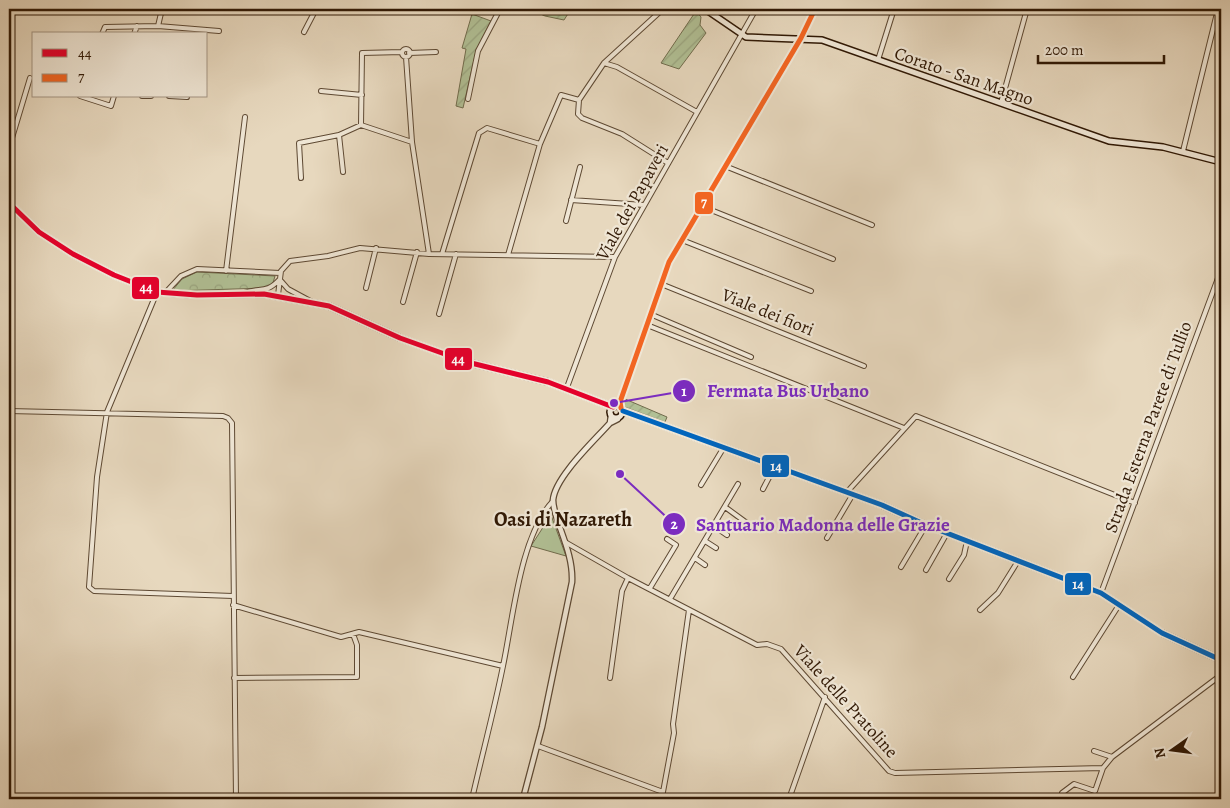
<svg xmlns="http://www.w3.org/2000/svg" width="1230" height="808" font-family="Alegreya,serif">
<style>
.grass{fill:#b1c095;stroke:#716c4d}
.park{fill:url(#park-crowns);stroke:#716c4d}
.garden{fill:url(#garden-furrows);stroke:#716c4d}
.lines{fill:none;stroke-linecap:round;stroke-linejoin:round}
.minor-casing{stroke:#5e4933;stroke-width:6}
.tertiary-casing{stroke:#5e4933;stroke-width:7}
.secondary-casing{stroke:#311905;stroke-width:8}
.minor{stroke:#efe6d5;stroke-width:4}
.tertiary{stroke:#efe6d5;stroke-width:4.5}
.secondary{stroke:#efe6d5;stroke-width:5}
.bus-1-casing{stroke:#efe6d5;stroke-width:9}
.bus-2-casing{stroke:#efe6d5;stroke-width:9}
.bus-3-casing{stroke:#efe6d5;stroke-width:9}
.bus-1{stroke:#e4002b;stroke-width:5}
.bus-2{stroke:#f26522;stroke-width:5}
.bus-3{stroke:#0065bd;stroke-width:5}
.labels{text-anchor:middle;stroke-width:4.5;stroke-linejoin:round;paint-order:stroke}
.street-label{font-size:18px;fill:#311905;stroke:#efe6d5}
.quarter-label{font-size:20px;font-weight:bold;fill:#311905;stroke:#efe6d5}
.leader{fill:none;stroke:#7b2cbf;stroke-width:2}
.callout-dot{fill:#7b2cbf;stroke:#efe6d5;stroke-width:2}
.mark-label{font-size:15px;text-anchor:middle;font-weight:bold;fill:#fff}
.callout-label{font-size:19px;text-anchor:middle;font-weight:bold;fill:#7b2cbf;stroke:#efe6d5;stroke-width:4.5;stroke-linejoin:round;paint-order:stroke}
.line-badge{stroke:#efe6d5;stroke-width:2}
.badge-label{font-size:14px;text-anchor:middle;font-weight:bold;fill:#fff}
</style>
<defs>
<pattern id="park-crowns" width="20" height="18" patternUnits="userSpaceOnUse" patternTransform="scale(1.25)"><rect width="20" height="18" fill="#b1c095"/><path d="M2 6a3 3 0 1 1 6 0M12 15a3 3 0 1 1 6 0" fill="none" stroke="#99a47f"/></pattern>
<pattern id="garden-furrows" width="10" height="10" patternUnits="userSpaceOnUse" patternTransform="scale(1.25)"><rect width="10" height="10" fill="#b1c095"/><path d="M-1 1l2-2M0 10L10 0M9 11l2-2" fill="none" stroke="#99a47f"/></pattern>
</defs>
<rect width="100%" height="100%" fill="#e7d8be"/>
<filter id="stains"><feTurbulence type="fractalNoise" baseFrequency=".004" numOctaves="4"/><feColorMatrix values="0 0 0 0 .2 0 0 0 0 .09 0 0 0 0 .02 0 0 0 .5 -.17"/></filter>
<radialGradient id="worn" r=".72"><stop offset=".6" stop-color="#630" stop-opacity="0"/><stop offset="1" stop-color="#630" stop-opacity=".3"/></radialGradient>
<path class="grass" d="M551,515L566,556L531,546Z"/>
<path class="park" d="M197,272L275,276L273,283L265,288L172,291L182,279Z"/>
<path class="garden" d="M538,9H571L564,20L545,16L536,12Z
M696,11L701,17L700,25L706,33L679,69L661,63Z
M472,14L491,21L476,51L463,108L456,106L466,49L462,48Z
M625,399L667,417L665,422L622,406Z"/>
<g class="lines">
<defs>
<path id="minor" d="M158,26L162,9
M304,32L316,9
M102,34L105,27L158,26L219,31
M134,34L137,26
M402 53a4 4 0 1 1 8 0a4 4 0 1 1-8 0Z
M409,53L436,52
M406,57L412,142L429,254
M878,60L894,9
M604,63L617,67L697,112
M321,91L362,95
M80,96L111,106L114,96
M142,96H151
M169,96L187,97
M468,99L478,51L500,9
M579,100L604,63L663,9
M1001,103L1027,9
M361,125L362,53L402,52
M339,135L343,172
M9,148L30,78
M1183,151L1218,9
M725,166L872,225
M301,178L299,143L339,135L361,125L412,142
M571,200L644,205
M701,206L833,259
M566,221L580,167
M682,240L811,291
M442,254L479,133L487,128L540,144
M508,255L540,144L561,95L579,100L578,114L582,118L622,134L668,163
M226,271L245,117
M281,281L288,289L312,302
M661,284L864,366
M366,288L376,248
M157,292L107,412L97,477L89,587L94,591L233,596
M165,293L181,276L197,269L280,273
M244,293C260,287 266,294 279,280
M278,295L281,271L290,261L328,256L360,248L429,254L615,257
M403,302L417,252
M439,314L456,254
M650,314L751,357
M647,325L904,428
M566,390L615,257L756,9
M9,411L223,416L228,418L232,423L236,799
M701,485L724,447
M763,489L775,466
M847,492L916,416L1135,503
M725,507L751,526
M714,526L727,535
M827,538L853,494
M705,541L716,548
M565,542L628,578L757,645L767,644L781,649L889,771L895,773L1103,768
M695,558L705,565
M901,567L926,525
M926,570L947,533
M949,579L964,555L967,541
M650,588L676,545L667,539
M1101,593L1221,270
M670,599L738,484
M233,605L341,637L359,632L503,666
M980,610L998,593L1018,561
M1073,677L1119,605
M234,678L357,677V645L353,634
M610,678L622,591L628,578
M538,746L663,792L674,733L673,724L689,610
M1094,751L1112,757
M472,799C482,755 494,711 503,666C513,619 520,536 553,501
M789,799L825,697
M1061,799L1062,793L1074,784L1095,791L1103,768L1112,757L1221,675"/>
<path id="tertiary" d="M621,408L620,402L669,262L801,38L815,9
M610,423L611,415
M523,799L542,727L572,582C573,561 565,542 558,522C556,516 553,507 553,500C555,477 594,441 610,423L618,419"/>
<path id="secondary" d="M705,9L746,37L822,40L1109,141L1163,147L1221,162
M9,203L39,232L73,254L114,275L157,292L197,295L264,294L329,306L400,338L467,362L548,382L613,407
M610 412a6 6 0 1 1 12 0a6 6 0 1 1-12 0Z
M623,411L882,505L926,525L1101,593L1162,633L1221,660"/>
</defs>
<use href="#minor" class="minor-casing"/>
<use href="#tertiary" class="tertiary-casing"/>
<use href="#secondary" class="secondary-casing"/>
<use href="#minor" class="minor"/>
<use href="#tertiary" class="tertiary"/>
<use href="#secondary" class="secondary"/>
<defs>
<path id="bus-1" d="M9,203L39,232L73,254L114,275L157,292L197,295L264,294L329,306L400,338L467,362L548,382L613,407"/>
<path id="bus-2" d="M621,408L620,402L669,262L801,38L815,9"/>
<path id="bus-3" d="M623,411L882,505L926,525L1101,593L1162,633L1221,660"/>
</defs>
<use href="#bus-1" class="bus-1-casing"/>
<use href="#bus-2" class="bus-2-casing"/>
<use href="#bus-3" class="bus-3-casing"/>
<use href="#bus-1" class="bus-1"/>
<use href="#bus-2" class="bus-2"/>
<use href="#bus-3" class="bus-3"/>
</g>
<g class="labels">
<g class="street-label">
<text transform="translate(964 76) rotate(19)" y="6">Corato - San Magno</text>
<text transform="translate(632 202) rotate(-61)" y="6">Viale dei Papaveri</text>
<text transform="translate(768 312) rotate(22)" y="6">Viale dei fiori</text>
<text transform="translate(1148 427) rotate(-70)" y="6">Strada Esterna Parete di Tullio</text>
<text transform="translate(846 701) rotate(48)" y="6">Viale delle Pratoline</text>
</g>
<g class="quarter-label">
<text x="563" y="526">Oasi di Nazareth</text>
</g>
</g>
<path class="leader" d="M614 403L684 391M620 474L674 524"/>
<g class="callout-dot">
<circle cx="614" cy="403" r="5"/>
<circle cx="620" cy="474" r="5"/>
<circle cx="684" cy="391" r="12"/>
<circle cx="674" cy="524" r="12"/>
</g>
<g class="mark-label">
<text x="684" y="396">1</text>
<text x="674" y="529">2</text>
</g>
<g class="callout-label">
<text x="788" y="397">Fermata Bus Urbano</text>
<text x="823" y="531">Santuario Madonna delle Grazie</text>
</g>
<g class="line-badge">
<rect x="694" y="191" width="20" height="24" rx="5" fill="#f26522"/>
<rect x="131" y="276" width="29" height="24" rx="5" fill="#e4002b"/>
<rect x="444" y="347" width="29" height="24" rx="5" fill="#e4002b"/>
<rect x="761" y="454" width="29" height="24" rx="5" fill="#0065bd"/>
<rect x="1064" y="572" width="28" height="24" rx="5" fill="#0065bd"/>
</g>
<g class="badge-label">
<text x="704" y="207">7</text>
<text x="146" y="292">44</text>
<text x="458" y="364">44</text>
<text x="776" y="471">14</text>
<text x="1078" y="589">14</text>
</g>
<rect width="1230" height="808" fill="none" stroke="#e7d8be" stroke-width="30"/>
<rect x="10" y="10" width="1210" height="788" fill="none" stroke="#311905" stroke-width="2.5"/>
<rect x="15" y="15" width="1200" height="778" fill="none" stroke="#311905"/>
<rect x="32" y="32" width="175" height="65" fill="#efe6d5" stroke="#a39482"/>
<rect x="42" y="49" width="25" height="8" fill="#e4002b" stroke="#a39482"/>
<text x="78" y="58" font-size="15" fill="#311905">44</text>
<rect x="42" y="74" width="25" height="8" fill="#f26522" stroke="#a39482"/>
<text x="78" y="82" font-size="15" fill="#311905">7</text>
<g transform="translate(1172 750) rotate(256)" stroke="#efe6d5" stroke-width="4" paint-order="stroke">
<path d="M0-4L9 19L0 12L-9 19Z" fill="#311905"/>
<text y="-8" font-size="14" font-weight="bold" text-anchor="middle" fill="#311905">N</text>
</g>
<path d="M1038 55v8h126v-8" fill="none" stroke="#311905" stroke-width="2.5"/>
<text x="1045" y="55" font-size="15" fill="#311905" stroke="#efe6d5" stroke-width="4" paint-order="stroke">200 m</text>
<rect width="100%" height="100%" filter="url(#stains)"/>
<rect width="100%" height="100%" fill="url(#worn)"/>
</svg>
